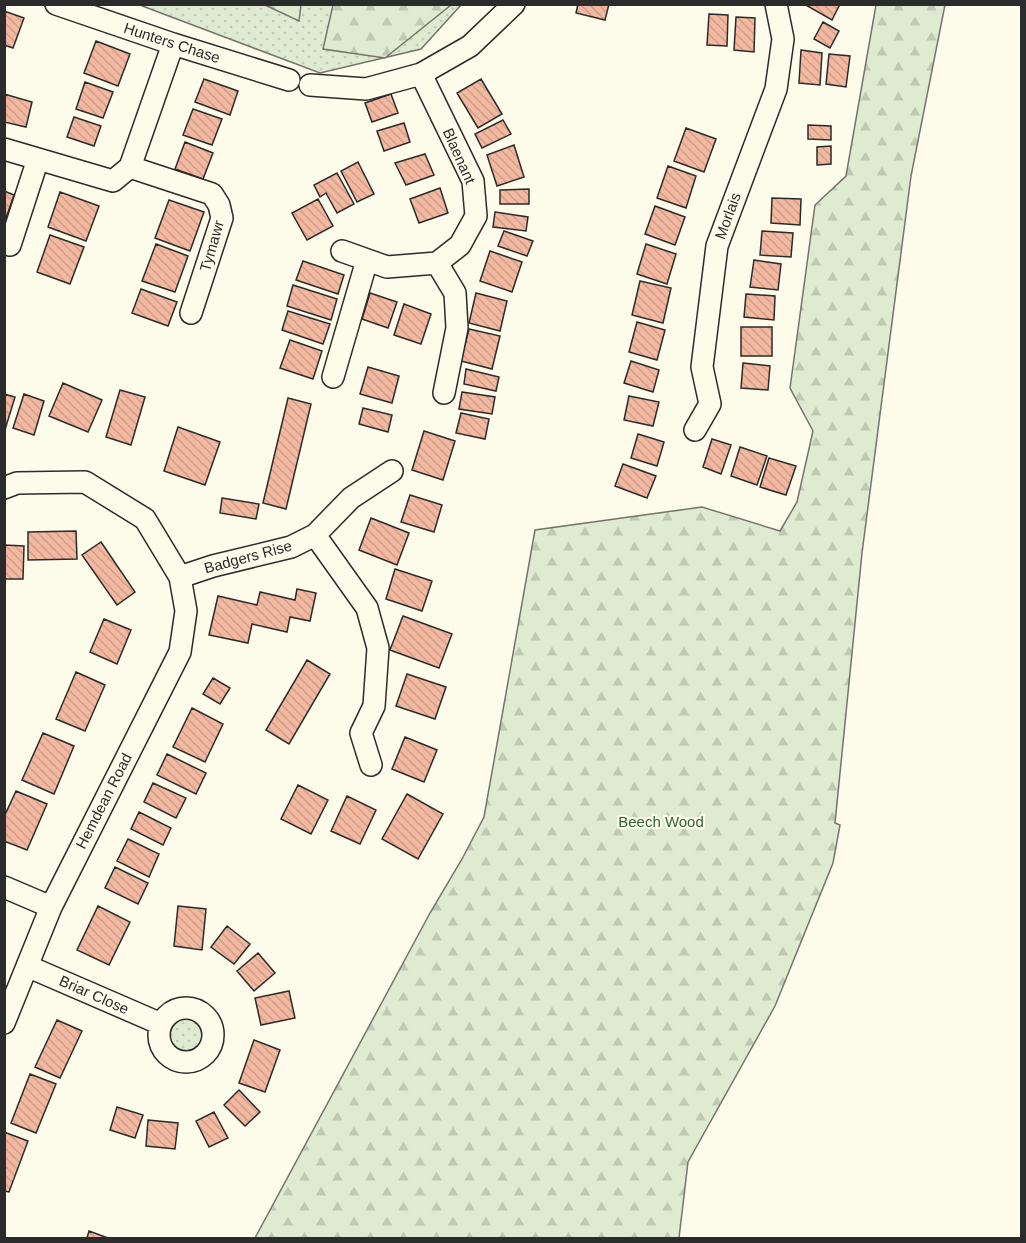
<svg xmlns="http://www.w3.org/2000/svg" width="1026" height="1243" font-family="Helvetica,sans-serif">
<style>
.grass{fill:url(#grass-dots);stroke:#74746e;stroke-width:1.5}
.forest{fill:url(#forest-firs);stroke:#74746e;stroke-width:1.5}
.building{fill:url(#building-back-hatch);stroke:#2b2b2b;stroke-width:1.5}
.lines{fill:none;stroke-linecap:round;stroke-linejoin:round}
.minor-casing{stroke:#2b2b2b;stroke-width:24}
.minor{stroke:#fdfbea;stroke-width:21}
.labels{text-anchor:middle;stroke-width:4.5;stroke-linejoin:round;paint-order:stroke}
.street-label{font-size:15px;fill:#2b2b2b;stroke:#fdfbea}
.park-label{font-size:15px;fill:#34623c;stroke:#fdfbea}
</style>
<defs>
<pattern id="grass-dots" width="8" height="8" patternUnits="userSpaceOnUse" patternTransform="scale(1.5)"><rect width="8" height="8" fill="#deebd1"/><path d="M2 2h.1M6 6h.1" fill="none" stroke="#bfcab4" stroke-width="1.8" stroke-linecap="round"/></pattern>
<pattern id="forest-firs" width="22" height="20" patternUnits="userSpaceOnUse" patternTransform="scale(1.5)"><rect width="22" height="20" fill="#deebd1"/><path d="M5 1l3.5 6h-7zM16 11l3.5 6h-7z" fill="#bfcab4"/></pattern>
<pattern id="building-back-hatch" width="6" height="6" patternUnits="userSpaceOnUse" patternTransform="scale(1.5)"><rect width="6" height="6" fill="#f2b8a0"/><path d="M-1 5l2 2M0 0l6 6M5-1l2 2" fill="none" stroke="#d09e8a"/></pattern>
</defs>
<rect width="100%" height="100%" fill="#fdfbea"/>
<path class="grass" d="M137,4L461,5L421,49L320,73Z
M170 1035a16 16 0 1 1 32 0a16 16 0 1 1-32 0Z"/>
<path class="forest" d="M265,5H301L299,21Z
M333,5V4L451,5L385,58L323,49Z
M876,5H945L911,176L862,553L835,823L840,825L833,863L775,1006L688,1162L679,1238H255L430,913L462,859L484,817L535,530L702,507L780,531L797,502L813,431L790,388L815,205L846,176Z"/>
<path class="building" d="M578,4H609L605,20L576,13Z
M804,4H840L832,20Z
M4,11L24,18L13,48L4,45Z
M709,14L728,15L727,46L707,45Z
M736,17L755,18L754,52L734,50Z
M823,22L839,31L830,48L814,39Z
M96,41L130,54L118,86L84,73Z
M801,50L822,53L820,85L799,83Z
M829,54L850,56L846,87L826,84Z
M204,79L238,91L230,115L195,102Z
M481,79L502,114L478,128L457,93Z
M85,82L113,92L103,118L76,109Z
M4,94L32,102L26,127L4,122Z
M391,94L398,113L372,122L365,103Z
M193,109L222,119L212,145L183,135Z
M74,117L101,126L94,146L67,137Z
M503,120L511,134L482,148L475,134Z
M404,123L410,142L384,151L377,131Z
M808,125L831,126V140L808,139Z
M686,128L716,139L704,172L674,161Z
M185,142L213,153L203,179L175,169Z
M514,145L524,177L497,186L487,155Z
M831,146V164L817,165V147Z
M425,154L434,175L406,185L395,163Z
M358,162L374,194L357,202L341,171Z
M668,166L696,176L686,208L657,198Z
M337,173L354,204L337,213L326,193L320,197L314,185Z
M440,188L448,213L419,223L410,199Z
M529,189V204H500V190Z
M4,191L14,195L5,221H4Z
M60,192L99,206L86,241L48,227Z
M772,198L801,199L800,225L771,223Z
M318,199L333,226L307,240L292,213Z
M169,200L204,212L190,251L155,238Z
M655,206L685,217L675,245L645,234Z
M495,212L528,217L526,231L493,227Z
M504,231L533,241L527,256L498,246Z
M762,231L793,233L791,257L760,255Z
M50,235L84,247L70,284L37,272Z
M156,244L188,256L175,292L142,281Z
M646,244L676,254L667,284L637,274Z
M490,251L522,262L512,292L480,281Z
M754,260L781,264L778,290L750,287Z
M303,261L344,275L338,294L296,280Z
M640,281L671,288L663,323L632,315Z
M293,285L337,299L331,320L287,306Z
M141,289L177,302L168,326L132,313Z
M370,293L397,302L388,328L362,319Z
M476,293L507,301L500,331L469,323Z
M746,294L775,296L774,320L744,317Z
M404,304L431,314L421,344L394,335Z
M288,311L330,324L323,344L282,330Z
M637,322L665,330L657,360L629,352Z
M741,327H772V356H741Z
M469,329L500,336L492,369L461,361Z
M290,340L322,351L313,379L280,368Z
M631,361L659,370L653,392L624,383Z
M743,363L770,366L768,390L741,388Z
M368,367L399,376L392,403L360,394Z
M466,369L499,377L496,391L464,384Z
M63,383L102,400L88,432L49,416Z
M120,390L145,397L131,445L106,437Z
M462,392L495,397L492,414L459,409Z
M4,394L15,397L4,433Z
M24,394L44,401L34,435L13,428Z
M629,396L659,402L653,426L624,420Z
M288,398L311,404L286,509L263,503Z
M363,408L392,415L388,432L359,424Z
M461,413L489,419L485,439L456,433Z
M178,427L220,442L205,485L164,471Z
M424,431L455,441L443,480L412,470Z
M638,434L664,442L657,466L631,458Z
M712,439L731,445L721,474L703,467Z
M740,447L767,456L757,485L731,476Z
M769,458L796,466L786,495L760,487Z
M623,464L656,476L647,498L615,486Z
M410,495L442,505L434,532L401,522Z
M222,498L259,504L256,519L220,513Z
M371,518L409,533L397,565L359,550Z
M76,531L77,559L28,560V532Z
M101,542L135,592L117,605L82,555Z
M4,545L24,546L23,579H4Z
M395,569L432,581L422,611L386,599Z
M297,589L316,593L310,621L290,617L287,632L252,624L248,643L209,635L218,596L257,605L260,592L295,600Z
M403,616L452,634L439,668L390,650Z
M104,619L131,630L117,664L90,652Z
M307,660L330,674L289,744L266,730Z
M76,672L105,685L85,731L56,719Z
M407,674L446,687L435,719L396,706Z
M213,678L230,688L220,704L203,694Z
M192,708L223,724L205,762L173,747Z
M43,733L74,746L54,794L22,780Z
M405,737L437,750L424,782L392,769Z
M167,754L206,773L196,794L157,775Z
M153,783L186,798L176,818L144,802Z
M298,785L328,800L311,834L281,819Z
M16,791L47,804L27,850L4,841V817Z
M407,794L443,814L418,859L382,839Z
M347,796L376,810L360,844L331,831Z
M139,812L171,828L163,845L131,829Z
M128,839L159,854L149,877L117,861Z
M115,867L148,883L138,904L105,888Z
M98,906L130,922L109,965L77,950Z
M178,906L206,909L202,950L174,946Z
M227,926L250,944L234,964L211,947Z
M258,953L275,973L254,991L237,971Z
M289,991L295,1018L261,1025L255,998Z
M57,1020L82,1031L60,1078L35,1067Z
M254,1040L280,1050L265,1092L239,1083Z
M30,1074L56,1084L36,1133L11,1123Z
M239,1090L260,1112L245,1126L224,1105Z
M117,1107L143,1115L135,1138L110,1130Z
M214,1112L228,1138L209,1147L196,1121Z
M148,1120L178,1123L175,1149L146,1146Z
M4,1132L28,1141L9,1192L4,1191Z
M89,1231L108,1238H87Z"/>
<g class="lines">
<defs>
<path id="minor" d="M56,4L173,44L289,80
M310,85L366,89L421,74L470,46L514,4
M4,149L113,181L130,167L173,44
M130,167L212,194L219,205L222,218L191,313
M10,245L38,159
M342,251L387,267L437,263L460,245L476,216L473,181L421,74
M437,263L455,293L457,328L444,393
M333,377L367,260
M695,430L710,404L702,367L717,246L776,89L783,39L776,4
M4,488L17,483L85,482L145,519L180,577L186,611L180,652L51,907L4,1023
M315,535L367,608L378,648L374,706L361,733L371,765
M180,577L213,566L291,547L315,535L351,498L392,471
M4,887L51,907
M27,966L161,1024
M159 1035a27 27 0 1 1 54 0a27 27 0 1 1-54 0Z"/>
</defs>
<use href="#minor" class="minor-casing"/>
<use href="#minor" class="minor"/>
</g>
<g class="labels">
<g class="street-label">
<text transform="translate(172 43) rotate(18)" y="5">Hunters Chase</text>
<text transform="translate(459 156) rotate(66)" y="5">Blaenant</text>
<text transform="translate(728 216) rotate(-70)" y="5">Morlais</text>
<text transform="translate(212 246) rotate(-74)" y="5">Tymawr</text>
<text transform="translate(248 557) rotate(-15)" y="5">Badgers Rise</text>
<text transform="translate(104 801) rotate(-63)" y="5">Hemdean Road</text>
<text transform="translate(94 995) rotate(24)" y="5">Briar Close</text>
</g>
<g class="park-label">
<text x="661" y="827">Beech Wood</text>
</g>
</g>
<rect width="1026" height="1243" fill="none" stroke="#2b2b2b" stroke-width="12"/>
</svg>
